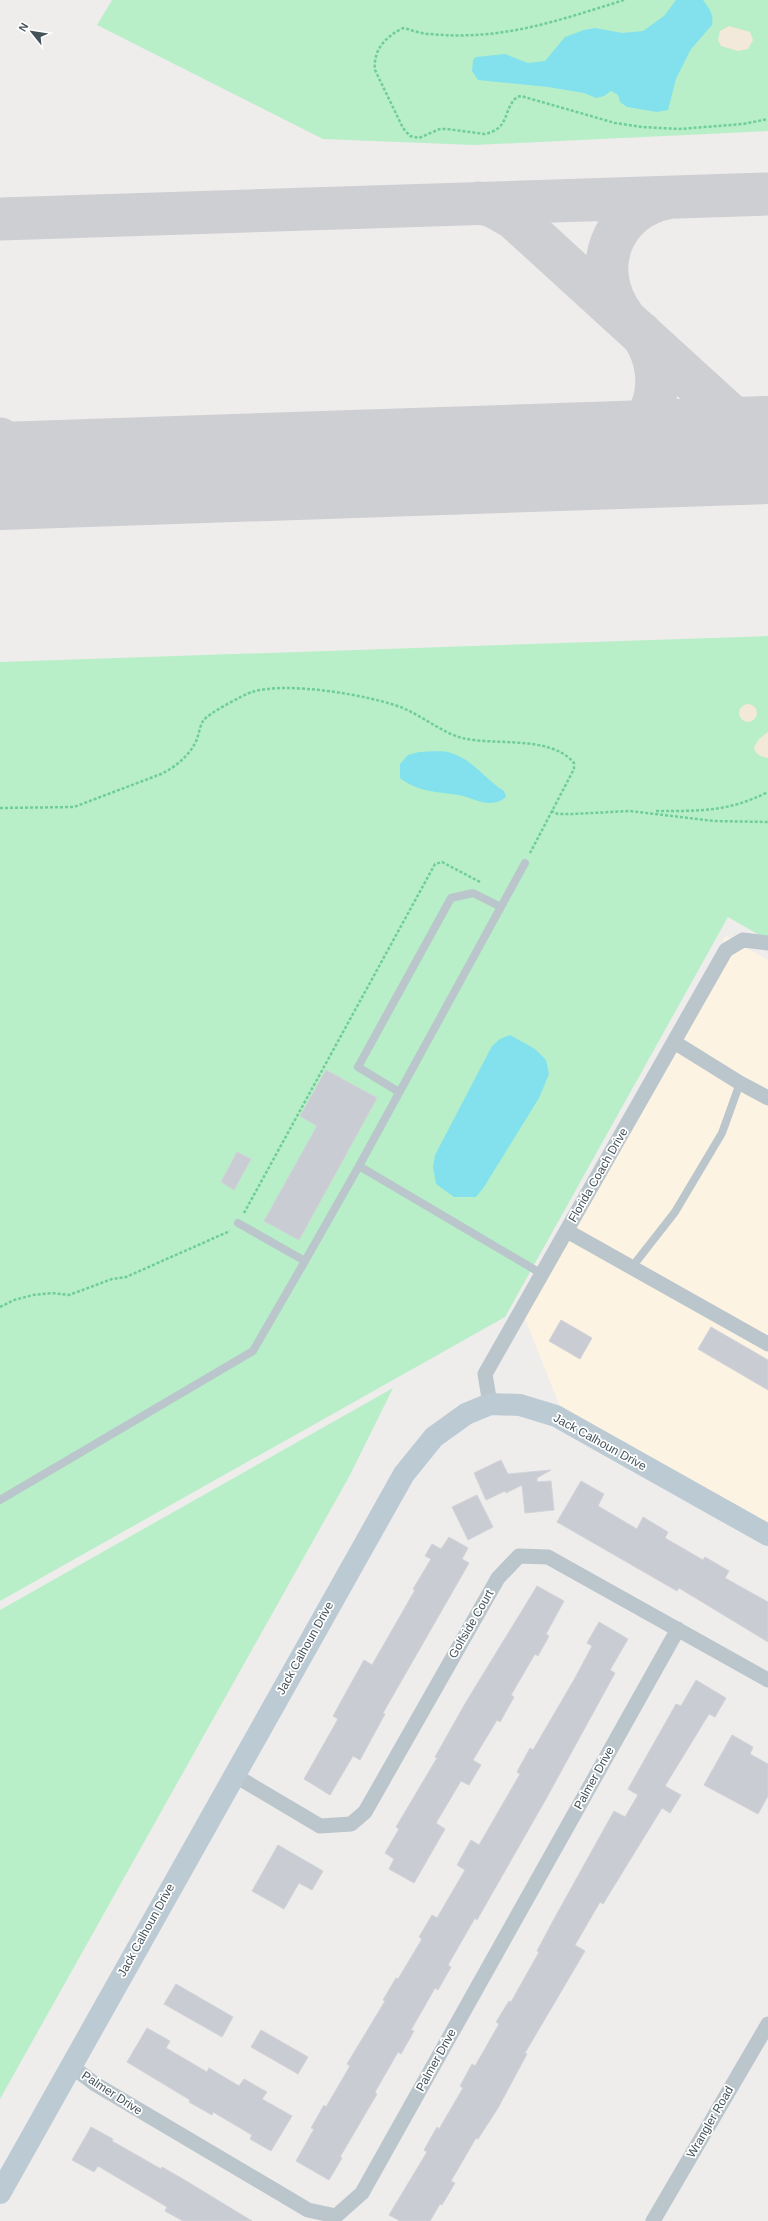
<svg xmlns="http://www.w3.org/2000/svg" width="768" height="2221" font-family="Helvetica,sans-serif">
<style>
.commercial{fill:#fcf3e3}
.green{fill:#b8efc8}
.sand{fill:#f2e9db}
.water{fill:#83e1ee}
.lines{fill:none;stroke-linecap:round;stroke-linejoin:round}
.taxiway{stroke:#cecfd2;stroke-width:43}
.runway{stroke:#cecfd2;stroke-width:108}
.building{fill:#c9ccd2;stroke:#d0d3d8}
.path{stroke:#6fce97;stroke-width:2.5;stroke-dasharray:3 2;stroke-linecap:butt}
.lane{stroke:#bac6cc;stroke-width:8}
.street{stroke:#bac6cc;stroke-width:15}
.secondary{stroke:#bccad4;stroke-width:22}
.labels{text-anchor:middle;stroke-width:3.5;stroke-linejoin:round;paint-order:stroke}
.street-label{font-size:12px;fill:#44525a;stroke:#fff}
</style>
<rect width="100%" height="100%" fill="#efecec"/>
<path class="commercial" d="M726,936L768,960V1526L561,1409L520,1306Z"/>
<path class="green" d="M112,0H768V131L474,145L323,139L97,25Z
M768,636V940L728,917L505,1317L0,1601V662Z
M393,1388L350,1475L0,2099V1610Z"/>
<path class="sand" d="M729,26L750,32L753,40L748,49L738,51L721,46L718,40L720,31Z
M739 713a9 9 0 1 1 18 0a9 9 0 1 1-18 0Z
M768,732V758C762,757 755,755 754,747L759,739Z"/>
<path class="water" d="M676,0H703C709,8 714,14 712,25L691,49L676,79L668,110L657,112L627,107L620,102L618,95L611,91L604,96L596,98L584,93L548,87L478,80L472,71L473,60L476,57L505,54L528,63L545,61L565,37L584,30L595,28L622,33L643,31L664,16Z
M419,752C429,752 442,750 451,753C472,759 486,780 504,791L506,797C491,810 474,798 459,795C437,792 418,792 400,778V764L408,755Z
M510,1035L535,1049L546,1060L549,1074L539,1098L484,1187L476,1197H454L436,1184L433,1167L435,1155L492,1046L500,1039Z"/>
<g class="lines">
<path class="taxiway" d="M479,203L493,206L514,218L742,426L754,435L768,442
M0,219L768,194
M623,316C589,270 611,209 667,198
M0,439L10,450L24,461L51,469L209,465
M442,458L591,453C652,447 675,380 641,333"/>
<path class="runway" d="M0,476L768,450"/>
</g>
<path class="building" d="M326,1070L377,1098L299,1240L264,1221L317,1126L300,1116Z
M237,1152L251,1159L234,1190L221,1182Z
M561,1320L592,1338L580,1359L549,1341Z
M711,1327L768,1360V1390L698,1349Z
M501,1460L508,1474L551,1470L537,1478V1482L551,1481L554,1510L525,1513L522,1485L506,1493L505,1491L486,1500L474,1473Z
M581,1481L604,1494L598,1506L637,1529L643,1517L668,1532L665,1538L703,1560L705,1557L729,1571L725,1578L768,1602V1642L679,1588L677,1591L557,1522Z
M477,1495L493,1527L468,1540L452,1507Z
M449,1537L468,1548L462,1559L469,1563L383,1713L385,1714L360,1760L353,1756L330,1795L304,1779L338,1719L333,1716L364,1660L372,1665L415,1590L413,1589L431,1559L425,1556L432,1544L441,1549Z
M537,1586L564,1601L546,1634L549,1636L538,1656L535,1654L511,1695L514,1697L500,1722L497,1720L473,1760L481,1765L469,1785L461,1781L436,1823L445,1829L414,1883L389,1869L394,1859L385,1853L399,1829L396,1827L437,1758L435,1757L466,1702Z
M599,1622L628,1639L610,1670L615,1673L546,1799L477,1920L475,1918L448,1965L451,1967L438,1990L435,1988L411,2030L414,2031L401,2054L398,2052L375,2092L377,2094L340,2157L342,2158L329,2180L296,2161L314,2129L311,2128L324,2105L326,2107L350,2066L347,2064L385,2001L383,2000L396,1978L398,1979L422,1939L419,1937L432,1915L437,1918L465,1870L457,1865L471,1840L479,1845L520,1774L517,1772L530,1748L533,1750L575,1678L592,1646L587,1643Z
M696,1680L726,1698L715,1717L709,1714L665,1786L681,1795L670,1813L662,1808L603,1904L600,1902L575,1945L585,1951L525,2053L527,2054L498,2108L478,2139L476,2138L451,2181L455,2183L442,2205L440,2204L430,2221H400L389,2215L427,2152L424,2150L437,2127L439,2129L463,2088L460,2086L472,2064L475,2066L499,2024L496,2022L509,2001L511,2002L539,1952L537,1951L554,1919L614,1811L625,1817L638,1795L628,1789L676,1704L681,1706Z
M732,1735L753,1747L750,1754L768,1764V1796L758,1814L704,1785Z
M278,1845L323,1871L312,1890L299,1883L284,1909L252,1891Z
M176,1984L233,2017L222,2037L164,2004Z
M147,2028L170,2041L166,2048L207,2072L209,2068L239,2086L244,2079L267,2092L262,2099L292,2116L271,2151L250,2139L252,2135L213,2112L212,2115L189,2102L190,2100L127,2062Z
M261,2030L308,2057L298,2074L251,2047Z
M91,2127L113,2139L112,2141L161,2169L162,2167L183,2179L252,2221H183L165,2211L167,2207L98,2166L94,2172L72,2160Z"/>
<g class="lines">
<path class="path" d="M624,0C557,21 501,41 430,34C421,34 412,30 403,28C385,37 373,50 375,70L403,128L410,136L419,138L440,129H447L485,134C511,128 502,110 517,97L521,96L615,123L642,127L679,129L743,124L768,119
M0,808L74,807L161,774C176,767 191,754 197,739C199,733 200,726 203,721C207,714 243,695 252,692C285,681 370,695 403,708C424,717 441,732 462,738C496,746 551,735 574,763V769L530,853
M551,811L558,814H572L630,811L714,821L768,822
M656,811C700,811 728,812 768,792
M244,1213L435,864L442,862L480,882
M0,1307L14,1300L33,1295L52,1293L69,1295L112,1279L126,1277L230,1231"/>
<path class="lane" d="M399,1092L358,1067L451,898L473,893L501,907
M359,1166L525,863
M238,1223L305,1261L359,1166L542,1274
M632,1267L675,1212L722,1133L740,1083
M0,1500L253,1351L305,1261"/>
<path class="street" d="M674,1042L740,1083L768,1098
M567,1231L768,1344
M490,1404L485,1374L726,950L743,940L768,943
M234,1775L320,1826L351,1824L365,1812L498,1578L519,1556L548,1557L768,1680
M70,2065L95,2084L308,2210L336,2216L362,2193L678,1629
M653,2221L768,2024"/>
<path class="secondary" d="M0,2193L404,1474L434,1437L466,1414L490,1404L520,1405L556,1416L768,1535"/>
</g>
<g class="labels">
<g class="street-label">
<text transform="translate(598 1175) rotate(-60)" y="4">Florida Coach Drive</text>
<text transform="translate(600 1442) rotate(29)" y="4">Jack Calhoun Drive</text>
<text transform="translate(471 1624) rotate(-60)" y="4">Golfside Court</text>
<text transform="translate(305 1648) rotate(-61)" y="4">Jack Calhoun Drive</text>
<text transform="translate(594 1778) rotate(-61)" y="4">Palmer Drive</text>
<text transform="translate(146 1930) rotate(-61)" y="4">Jack Calhoun Drive</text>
<text transform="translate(436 2060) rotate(-61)" y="4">Palmer Drive</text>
<text transform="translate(112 2093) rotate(33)" y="4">Palmer Drive</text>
<text transform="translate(710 2122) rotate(-60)" y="4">Wrangler Road</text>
</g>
</g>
<g transform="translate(32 32) rotate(300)" stroke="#ffffff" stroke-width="3" paint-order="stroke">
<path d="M0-3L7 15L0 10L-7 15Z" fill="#44525a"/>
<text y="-6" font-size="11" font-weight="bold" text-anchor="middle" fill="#44525a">N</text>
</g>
</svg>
